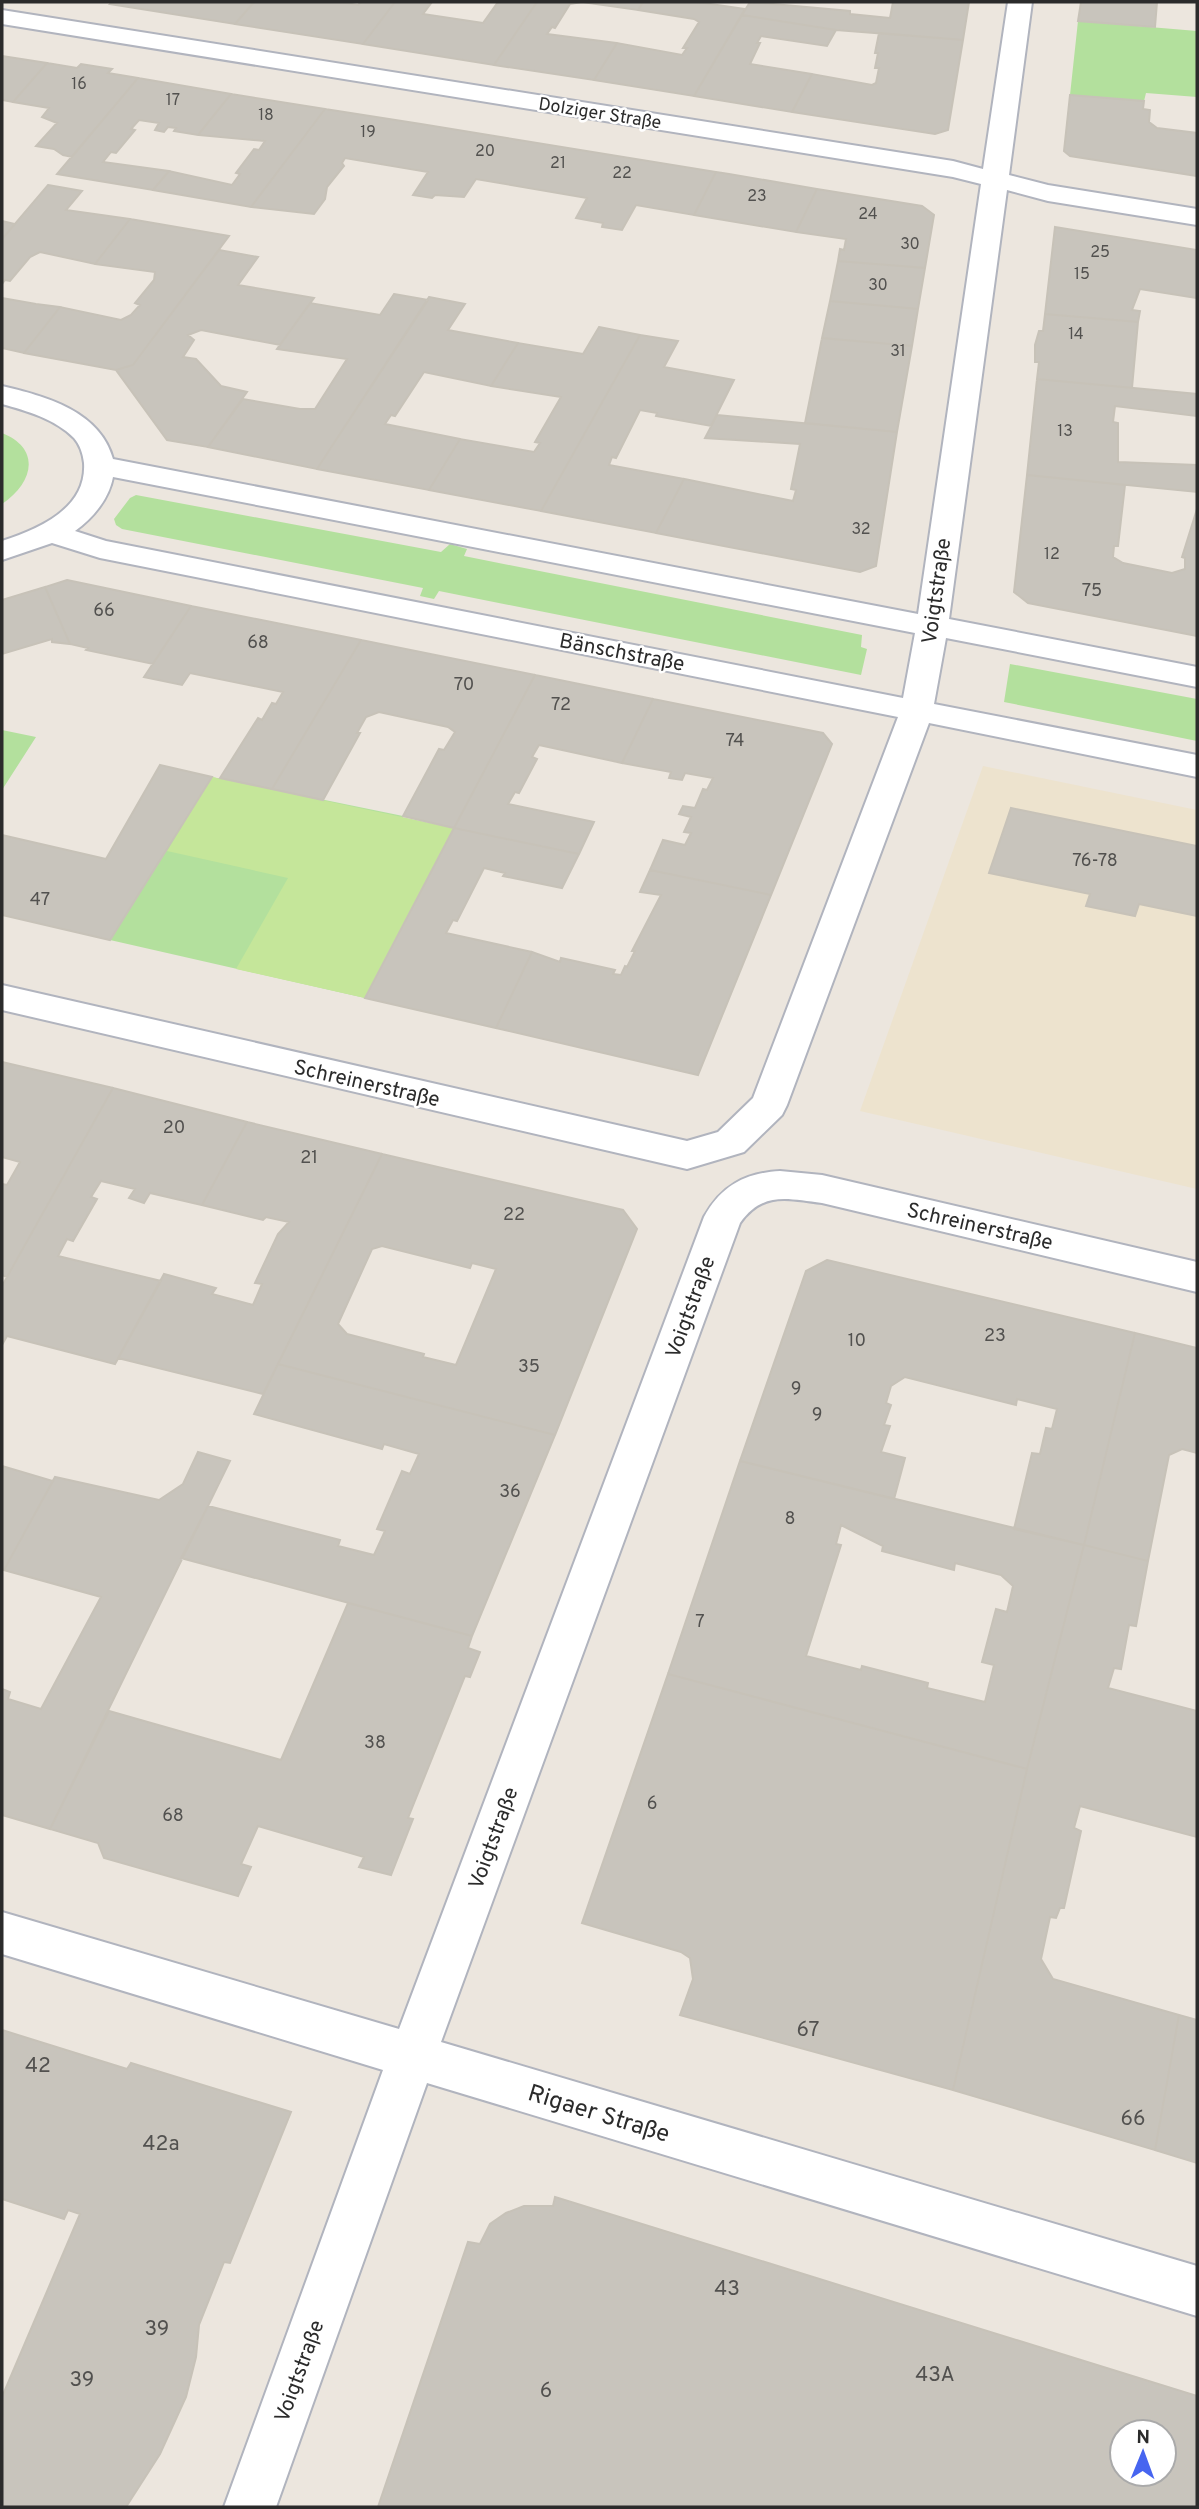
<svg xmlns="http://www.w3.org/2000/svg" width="1199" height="2509" font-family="Overpass,sans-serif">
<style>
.education{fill:#ede3ce}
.green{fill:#b3e09d}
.pitch{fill:#c5e69a}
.building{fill:#c8c4bc;stroke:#c7c2b8;stroke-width:2;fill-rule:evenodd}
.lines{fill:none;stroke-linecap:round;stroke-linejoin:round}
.street-casing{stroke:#b1b4be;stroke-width:4}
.street{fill:#fff;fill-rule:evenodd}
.labels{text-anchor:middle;stroke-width:5;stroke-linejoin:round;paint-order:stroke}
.far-number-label{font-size:16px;fill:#52514f}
.far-street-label{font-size:18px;fill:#2b2b2b;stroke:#fff}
.number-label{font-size:18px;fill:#52514f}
.street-label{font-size:21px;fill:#2b2b2b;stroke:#fff}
.near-number-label{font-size:21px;fill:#52514f}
.near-street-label{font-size:24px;fill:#2b2b2b;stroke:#fff}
</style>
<rect width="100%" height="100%" fill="#ece6de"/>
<path class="education" d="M983,766L1197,810V1189L860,1111Z"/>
<path class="green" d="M1078,21L1197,31V97L1146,93L1144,101L1070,95Z
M2,433C42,449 33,483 2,504Z
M136,495L441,552L450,544L467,549L464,556L862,635L861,647L867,649L861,675L439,591L434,599L420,596L423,588L122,529L116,525L114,519L130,498Z
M1010,664L1197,699V741L1004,702Z
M2,730L36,737L2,790Z
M212,777L403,816L365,998L110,940Z"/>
<path class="pitch" d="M212,777L454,828L365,998L236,969L288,878L167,851Z"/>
<path class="building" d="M112,2H254L235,24L110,4Z
M254,2H340L358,5L361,2H395L363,44L235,24Z
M395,2H432L423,14L483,23L498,2H537L494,65L363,44Z
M537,2H582L570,4L555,28L552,27L547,34L617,43L594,80L494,65Z
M582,2H643L638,10Z
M643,2H697L745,9L694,96L594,80L617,43L682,55L687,48H683L699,22L694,19L638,10Z
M750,2L850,11V14L890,18L893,2H969L963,40L836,30L742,15Z
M1081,2H1157L1155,27L1078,21Z
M742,15L836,30L827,46L761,36L757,43H760L750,64L812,74L792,112L694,96Z
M879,33L963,40L948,130L935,134L792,112L812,74L872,85L876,83L879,68H875L878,53H875Z
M2,56L47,63L13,102L2,100Z
M47,63L77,68L81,64L112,69L108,73L138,78L72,157L63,155L54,149L36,146L57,123L42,117L49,108L13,102Z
M138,78L231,94L198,135L174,131L176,128L168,127L164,132L155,130L159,123L139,120L131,129L135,130L116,153L111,152L103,162L169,171L153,190L57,174Z
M231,94L325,109L251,207L153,190L169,171L232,185L240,174L236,173L254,149L259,150L265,141L198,135Z
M1070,95L1144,101L1143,109L1150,110L1149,122L1157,128L1197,133V176L1070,156L1064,151Z
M325,109L421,124L716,172L694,215L636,205L622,230L602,227L603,223L576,218L587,198L476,179L464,197L435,195L432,198L413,195L428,172L345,158L342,163L344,166L327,187L325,199L314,214L251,207Z
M716,172L729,174L817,189L796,232L694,215Z
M48,185L82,191L66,210L130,219L95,264L40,252L30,257L10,281L5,280L2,284V239Z
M817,189L922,206L934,215L925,268L838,261L840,249L844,250L846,239L796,232Z
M130,219L229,236L133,365L116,370L24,353L60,307L121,320L131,315L140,305L135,303L154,280L155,272L95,264Z
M2,221L15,224L2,239Z
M1055,227L1197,250V298L1140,289L1132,310L1140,311L1138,322L1045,314Z
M219,250L258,257L238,285L314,298L280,345L201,330L188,335L194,340L183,357L196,359L221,386L247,392L208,447L167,440L116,370L133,365Z
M838,261L925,268L918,309L830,301Z
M394,294L428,300L317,469L208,447L243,399L300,409H315L347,359L277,349L310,303L380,315Z
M429,297L465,304L448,330L518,343L491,386L424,372L395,416L391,415L385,424L460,439L429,490L317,469Z
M2,298L36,304L60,307L24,353L2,348Z
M830,301L918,309L912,346L822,338Z
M1045,314L1138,322L1132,388L1037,379L1039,362H1035V345L1039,331H1043Z
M599,327L640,335L541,511L429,490L460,439L534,452L540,443L535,442L561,397L491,386L518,343L583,354Z
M640,335L678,341L664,367L734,380L711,426L656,416L657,413L640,410L616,458L612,457L609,465L684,479L656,533L541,511Z
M822,338L912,346L897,432L805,423Z
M1037,379L1197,394L1196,416L1115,406L1113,422L1118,423V462L1197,465V492L1027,475Z
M717,415L897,432L876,566L860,572L656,533L684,479L793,501L796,490L791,489L800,444L705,438Z
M1027,475L1125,485L1118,546H1114L1113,557L1123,563L1172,573L1185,569V558L1182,557L1197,509V636L1028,603L1014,592Z
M67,580L191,606L153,664L86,650L88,648L70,644L45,587Z
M45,587L70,644L52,642V639L2,654V600Z
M191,606L361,640L272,789L220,778L258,718L262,720L272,703L276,704L283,692L190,673L182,685L144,677Z
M361,640L535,675L454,828L403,816L439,749L444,750L455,732L448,727L379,712L366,717L357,733H360L323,800L272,789Z
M535,675L653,699L622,763L539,745L532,757L537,759L519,793L515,792L508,804L594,822L579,854L454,828Z
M653,699L823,733L832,744L771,895L650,870L663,840L685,845L691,833L684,832L691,817L679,814L683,806L695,808L703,789L707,790L713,778L685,773L682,780L669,778L671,772L622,763Z
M160,765L212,777L110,940L2,915V835L106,859Z
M1011,808L1197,846V916L1139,904L1135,916L1086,906L1090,894L989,873Z
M454,828L579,854L562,888L503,876L505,873L484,868L457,921L453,920L446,933L532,952L496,1028L365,998Z
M650,870L771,895L698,1075L496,1028L532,952L560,962L561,958L615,970L613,974L621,975L625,966L627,967L635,951H632L661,895L640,892Z
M2,1062L113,1088L7,1277L2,1275V1184L7,1185L20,1162L2,1157Z
M113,1088L247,1122L202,1205L150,1193L144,1203L129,1198L135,1189L101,1181L91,1197L97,1199L73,1241L67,1239L58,1256L161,1281L115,1364L7,1336L2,1345V1286Z
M247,1122L382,1154L263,1394L118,1358L164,1274L216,1288L212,1294L253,1305L262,1284L255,1283L278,1234L289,1222L266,1217L263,1220L202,1205Z
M382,1154L623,1210L637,1229L555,1435L278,1364ZM382,1246L470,1268L472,1263L496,1269L456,1365L423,1357L424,1354L347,1334L338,1324L372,1249Z
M827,1260L1135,1333L1084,1545L1014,1529L1032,1453L1040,1454L1046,1428L1052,1429L1057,1409L1017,1399L1016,1405L905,1377L891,1386L886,1403L891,1405L884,1425L890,1426L881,1452L905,1458L894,1499L740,1461L806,1271Z
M1135,1333L1197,1348V1453L1182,1449L1169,1455L1148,1561L1084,1545Z
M278,1364L555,1435L472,1636L181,1558L208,1506L340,1540L338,1546L374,1555L385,1531L377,1529L402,1471L410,1474L419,1454L384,1444L382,1449L254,1414Z
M198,1452L230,1461L50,1829L2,1815V1689L10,1692L8,1699L41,1709L101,1597L4,1570L55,1477L159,1500L183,1484Z
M740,1461L1084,1545L1027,1769L668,1674ZM841,1525L883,1546L882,1551L954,1570L955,1563L1001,1575L1013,1586L1007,1612L996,1609L982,1662L994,1665L985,1702L927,1688L928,1683L862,1666L861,1670L806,1656L841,1545L836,1544Z
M2,1466L53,1481L4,1570L2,1569Z
M1084,1545L1148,1561L1136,1626L1129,1625L1121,1669L1114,1668L1108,1688L1197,1711V1837L1080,1806L1074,1828L1081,1831L1064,1908H1060L1056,1918L1050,1917L1041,1959L1053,1979L1179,2015L1155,2150L953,2090L1027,1769Z
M348,1603L472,1636L468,1648L480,1652L470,1677L465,1676L408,1818L413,1819L391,1875L359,1867L364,1857L258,1826L241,1864L251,1867L238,1896L104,1858L98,1843L50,1829L109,1711L281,1760Z
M668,1674L1027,1769L953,2090L680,2015L693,1979L690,1958L681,1952L582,1923Z
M1179,2015L1197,2020V2163L1155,2150Z
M2,2030L127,2069L131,2063L291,2112L230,2263L224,2262L199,2325L196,2357L186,2397L160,2454L126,2507H2V2397L80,2214L68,2210L64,2219L2,2199Z
M555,2197L1197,2396V2507H378L468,2242L480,2244L490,2224L506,2213L524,2206H553ZM1122,2432H1164V2474H1122Z"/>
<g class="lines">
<defs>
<path id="street" d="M1008,2H1032L1009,175L1048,185L1197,209V225L1048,201L1007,190L949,619L1197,667V687L946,638L934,704L1197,755V777L929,723L787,1105L782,1115L744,1152L687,1169L2,1010V985L687,1141L718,1132L753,1098L898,717L100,558L52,543L2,560V541C38,529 87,509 84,463C83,454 80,445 74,438C55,419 27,411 2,404V386C45,396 100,411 113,459L918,614L981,184L953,177L2,24V10L953,161L983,169ZM113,477L915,633L903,698L106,541L75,531C93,518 109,499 113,477Z
M780,1171L822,1175L1197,1262V1292L822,1203C787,1199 763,1191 740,1223L441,2042L1197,2266V2316L427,2083L276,2507H224L383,2070L2,1954V1912L399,2029L704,1217C721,1186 745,1173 780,1171Z"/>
</defs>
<use href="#street" class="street-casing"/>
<use href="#street" class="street"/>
</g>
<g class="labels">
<g class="far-number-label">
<text x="79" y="89">16</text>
<text x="173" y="105">17</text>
<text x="266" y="120">18</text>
<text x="368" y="137">19</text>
<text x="485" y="156">20</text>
<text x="558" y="168">21</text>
<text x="622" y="178">22</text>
<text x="757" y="201">23</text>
<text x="868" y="219">24</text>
<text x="910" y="249">30</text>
<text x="1100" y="257">25</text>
<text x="1082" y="279">15</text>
<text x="878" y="290">30</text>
<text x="1076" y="339">14</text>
<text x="898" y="356">31</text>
<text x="1065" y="436">13</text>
<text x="861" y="534">32</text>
<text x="1052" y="559">12</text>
</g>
<g class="far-street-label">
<text transform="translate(600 113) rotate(9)" y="6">Dolziger Straße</text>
</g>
<g class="number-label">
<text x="1092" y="596">75</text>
<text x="104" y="616">66</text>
<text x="258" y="648">68</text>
<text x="464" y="690">70</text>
<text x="561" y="710">72</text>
<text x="735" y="746">74</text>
<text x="1095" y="866">76-78</text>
<text x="40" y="905">47</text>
<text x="174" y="1133">20</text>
<text x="309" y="1163">21</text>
<text x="514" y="1220">22</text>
<text x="995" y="1341">23</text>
<text x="857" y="1346">10</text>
<text x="529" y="1372">35</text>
<text x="796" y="1394">9</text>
<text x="817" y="1420">9</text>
<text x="510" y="1497">36</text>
<text x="790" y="1524">8</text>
<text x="700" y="1627">7</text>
<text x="375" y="1748">38</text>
<text x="652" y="1809">6</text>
<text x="173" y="1821">68</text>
</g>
<g class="street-label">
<text transform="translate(936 591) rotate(-82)" y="7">Voigtstraße</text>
<text transform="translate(622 652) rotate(11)" y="7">Bänschstraße</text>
<text transform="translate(367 1083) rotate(13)" y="7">Schreinerstraße</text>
<text transform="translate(980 1226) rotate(13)" y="7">Schreinerstraße</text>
<text transform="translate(690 1307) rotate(-70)" y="7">Voigtstraße</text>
<text transform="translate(493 1838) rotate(-70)" y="7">Voigtstraße</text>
<text transform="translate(299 2371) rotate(-70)" y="7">Voigtstraße</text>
</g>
<g class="near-number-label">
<text x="808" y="2036">67</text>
<text x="38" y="2072">42</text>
<text x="1133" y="2125">66</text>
<text x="161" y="2150">42a</text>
<text x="727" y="2295">43</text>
<text x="157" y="2335">39</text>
<text x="935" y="2381">43A</text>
<text x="82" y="2386">39</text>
<text x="546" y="2397">6</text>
</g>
<g class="near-street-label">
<text transform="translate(599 2113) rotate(17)" y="8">Rigaer Straße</text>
</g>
</g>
<rect width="1199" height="2509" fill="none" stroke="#2b2b2b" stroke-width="7"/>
<g transform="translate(1143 2453) rotate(1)"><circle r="33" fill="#ffffff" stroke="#aaaaaa" stroke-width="2"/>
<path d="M0-5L12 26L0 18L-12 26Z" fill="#4765f0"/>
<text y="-10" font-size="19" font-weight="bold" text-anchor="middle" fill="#2b2b2b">N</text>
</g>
</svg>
